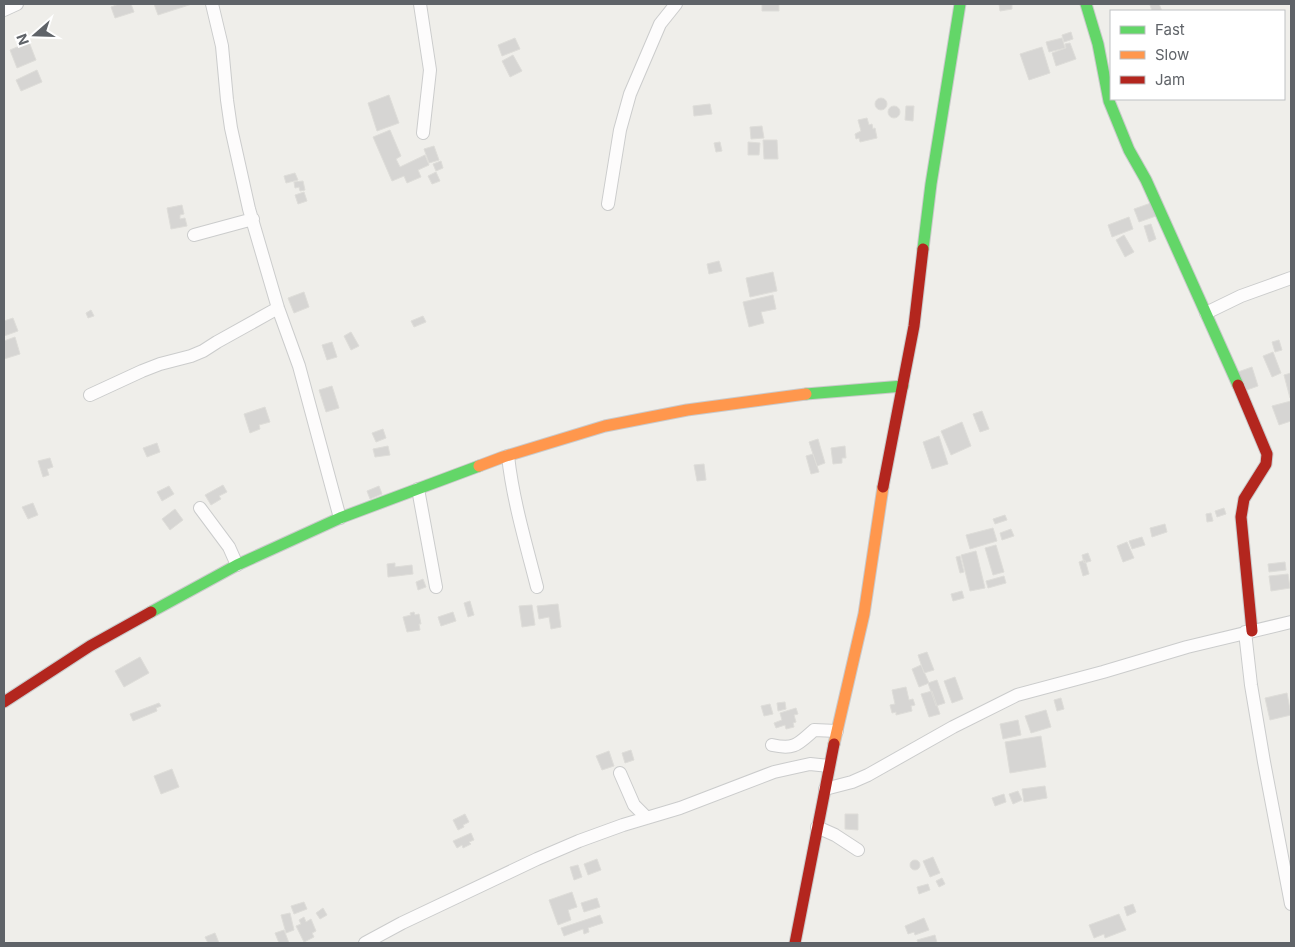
<svg xmlns="http://www.w3.org/2000/svg" width="1295" height="947" font-family="Inter,sans-serif">
<style>
.building{fill:#d6d5d3;stroke:#deddd9}
.lines{fill:none;stroke-linecap:round;stroke-linejoin:round}
.street-casing{stroke:#cbcccc;stroke-width:14}
.fast-casing{stroke:#cacacb;stroke-width:13}
.slow-casing{stroke:#cacacb;stroke-width:13}
.jam-casing{stroke:#cacacb;stroke-width:13}
.street{stroke:#fdfcfc;stroke-width:12}
.fast{stroke:#63d668;stroke-width:11}
.slow{stroke:#ff974d;stroke-width:11}
.jam{stroke:#b3261e;stroke-width:11}
</style>
<rect width="100%" height="100%" fill="#efeeea"/>
<path class="building" d="M119,4H131L134,12L115,18L111,7Z
M154,4H192L158,15Z
M762,4H779V11H762Z
M999,4H1012V9L1000,11Z
M1155,4H1159L1162,11H1152L1150,5Z
M1071,32L1073,39L1064,42L1062,35Z
M515,38L520,49L502,56L498,45Z
M1062,38L1065,48L1049,52L1046,42Z
M29,42L36,60L17,68L10,50Z
M1070,43L1076,59L1056,66L1052,53L1066,48L1065,44Z
M1042,47L1050,73L1029,80L1020,54Z
M513,55L522,71L510,77L502,61Z
M37,70L42,82L21,91L16,80Z
M389,95L399,123L377,131L368,103Z
M875 104a6 6 0 1 1 12 0a6 6 0 1 1-12 0Z
M710,104L712,114L694,116L693,106Z
M888 112a6 6 0 1 1 12 0a6 6 0 1 1-12 0Z
M906,106H914L913,121L905,120Z
M867,118L869,125L872,124L873,129L875,128L877,138L860,142L859,138L856,139L855,134L861,131L858,120Z
M762,126L764,138L751,139L750,127Z
M390,130L401,156L396,159L400,167L425,155L429,165L418,170L421,177L407,183L404,176L392,181L373,137Z
M763,140H777L778,159H764Z
M720,142L722,151L716,152L714,143Z
M748,142L760,143L759,155H748Z
M434,146L439,160L429,163L424,149Z
M441,161L443,168L436,171L433,164Z
M436,172L440,181L432,184L428,176Z
M295,173L298,180L286,183L284,176Z
M303,181L305,190L300,191L299,187L295,188L294,182Z
M304,192L307,201L298,204L295,195Z
M1151,203L1156,216L1139,222L1134,209Z
M182,205L184,214L180,215V219L185,218L187,226L171,229L167,208Z
M1129,217L1133,229L1112,237L1108,225Z
M1151,224L1156,239L1149,242L1144,226Z
M1124,235L1134,252L1125,257L1116,240Z
M719,261L722,271L709,274L707,264Z
M773,272L777,291L750,297L746,278Z
M304,292L309,307L294,313L288,298Z
M773,295L776,309L761,312L764,323L749,327L743,302Z
M91,310L94,316L88,318L86,313Z
M423,316L426,322L414,327L411,321Z
M13,318L18,331L4,336V321Z
M351,332L359,346L351,350L344,336Z
M15,337L20,354L4,359V341Z
M1279,340L1282,350L1275,352L1272,342Z
M332,342L337,357L327,360L322,345Z
M1273,352L1281,373L1272,377L1263,356Z
M1252,367L1258,386L1244,391L1238,372Z
M1291,373V398H1290L1284,375Z
M332,386L339,408L326,412L319,390Z
M1291,401V421L1279,425L1272,406Z
M265,407L270,422L259,425L260,429L250,433L244,414Z
M982,411L989,429L980,432L973,414Z
M962,422L971,446L951,455L941,431Z
M383,429L386,438L376,442L372,433Z
M939,436L948,464L932,469L923,442Z
M818,439L825,463L817,466L809,442Z
M157,443L160,452L147,457L143,448Z
M388,446L390,455L375,457L373,449Z
M845,446L846,458H842V463L833,464L831,448Z
M813,454L819,472L811,474L806,456Z
M50,458L53,467L47,469L49,475L43,477L38,461Z
M704,464L706,480L697,481L694,465Z
M223,485L227,492L219,496L221,499L211,505L205,495Z
M169,486L174,494L162,501L157,492Z
M379,486L382,494L370,499L367,491Z
M33,503L38,515L28,519L22,507Z
M1224,508L1226,514L1217,517L1215,511Z
M175,509L183,520L170,530L162,519Z
M1211,513L1213,521L1207,522L1206,514Z
M1005,515L1007,520L995,524L993,519Z
M1165,524L1167,532L1152,537L1150,528Z
M993,528L997,541L970,549L966,535Z
M1011,529L1014,536L1002,540L1000,533Z
M1142,537L1145,545L1132,549L1129,541Z
M1127,542L1134,558L1123,562L1117,546Z
M996,545L1004,572L993,575L985,548Z
M976,551L985,588L970,591L961,555Z
M1088,553L1091,561L1084,563L1082,555Z
M960,556L964,572L960,573L956,557Z
M1085,560L1089,574L1083,576L1079,562Z
M1285,562L1286,570L1269,572L1268,564Z
M395,563V567L412,565L413,574L388,577L387,564Z
M1288,574L1290,588L1271,591L1269,576Z
M1004,576L1006,583L988,588L986,581Z
M423,579L426,587L418,590L416,582Z
M962,591L964,598L953,601L951,594Z
M470,601L474,615L468,617L464,603Z
M558,604L561,627L551,629L549,617L539,619L537,606Z
M532,605L535,625L522,627L519,606Z
M414,612L415,615L419,614L421,624H419L420,630L407,632L403,617L411,615L410,613Z
M453,612L456,621L441,626L438,617Z
M927,652L934,670L924,673L918,655Z
M140,657L149,673L124,687L115,671Z
M921,665L929,683L919,687L912,669Z
M955,677L963,699L952,703L944,681Z
M937,680L945,703L936,706L928,683Z
M906,687L909,700L913,699L915,705L911,706L912,711L896,715V712L892,713L890,705L895,704L892,690Z
M932,691L940,714L929,717L921,694Z
M1287,693L1291,715L1270,720L1265,698Z
M1061,698L1064,709L1057,711L1054,700Z
M785,702L786,709L778,711L777,703Z
M159,703L161,706L156,708L157,711L133,721L130,714Z
M770,704L773,714L764,716L761,706Z
M796,708L798,714L794,715L796,722L793,723L794,727L786,729L785,725L776,728L774,723L782,720L780,713Z
M1046,710L1051,727L1031,733L1025,716Z
M1018,720L1021,735L1003,739L1000,724Z
M1041,736L1046,767L1010,773L1005,742Z
M631,750L634,760L625,763L622,753Z
M609,751L614,766L602,770L596,756Z
M172,769L179,787L161,794L154,776Z
M1045,786L1047,798L1024,802L1022,789Z
M1018,791L1022,800L1013,804L1009,794Z
M1004,794L1006,802L995,806L992,798Z
M465,814L469,822L463,825L464,827L458,830L453,820Z
M845,814H858V830L845,829Z
M471,833L474,840L469,842L471,844L463,848L462,845L457,848L453,841Z
M933,857L940,873L930,877L923,861Z
M597,859L601,870L588,875L584,864Z
M910 865a5 5 0 1 1 10 0a5 5 0 1 1-10 0Z
M578,865L582,877L574,880L570,867Z
M942,878L945,884L939,887L936,881Z
M928,884L930,890L919,894L917,887Z
M572,892L577,907L568,910L571,920L558,925L549,900Z
M597,898L600,907L584,912L581,903Z
M304,902L307,909L294,914L291,906Z
M1133,904L1136,912L1127,916L1124,907Z
M323,908L327,915L320,919L316,913Z
M290,913L294,930L286,933L281,915Z
M1119,914L1126,930L1105,938L1104,934L1094,938L1089,925Z
M600,915L603,923L588,928L589,932L584,934L583,929L564,936L561,928Z
M304,917L306,922L311,919L316,931L312,933L314,937L304,942L296,926L301,924L299,920Z
M924,918L929,930L915,935L914,932L908,934L905,926Z
M284,930L289,943H279L275,933Z
M215,933L219,943H208L205,937Z
M935,935L937,943H918L917,940Z"/>
<g class="lines">
<defs>
<path id="street" d="M212,4L222,46L227,100L231,128L249,209L278,308L299,366L340,518
M420,4L430,70L423,133
M4,10L17,4
M608,204L620,130L630,94L660,24L676,4
M194,235L253,219
M1206,313L1241,296L1291,278
M90,395L142,371L160,364L191,356L203,351L217,342L278,308
M508,456C513,501 526,544 537,587
M418,489L436,587
M200,508L229,547L237,565
M1245,632L1251,685L1264,762L1291,904
M772,745C795,750 798,744 814,730L837,731
M620,773L634,805L647,818
M825,789L852,782L868,775L953,727L1017,695L1103,672L1187,647L1291,622
M817,827L835,835L858,850
M365,943L402,923L537,859L579,841L623,825L680,808L774,772L810,764L829,766"/>
<path id="fast" d="M1086,4L1098,44L1109,101L1129,150L1146,180L1238,385
M923,249L931,184L960,4
M806,394L903,386
M151,612L237,565L340,518L479,466"/>
<path id="slow" d="M479,466L503,457L605,426L687,410L806,394
M834,744L864,614L883,487"/>
<path id="jam" d="M1238,385L1267,454L1266,464L1244,499L1241,517L1252,631
M883,487L914,326L923,249
M4,702L90,646L151,612
M795,943L834,744"/>
</defs>
<use href="#street" class="street-casing"/>
<use href="#fast" class="fast-casing"/>
<use href="#slow" class="slow-casing"/>
<use href="#jam" class="jam-casing"/>
<use href="#street" class="street"/>
<use href="#fast" class="fast"/>
<use href="#slow" class="slow"/>
<use href="#jam" class="jam"/>
</g>
<rect width="1295" height="947" fill="none" stroke="#5f6368" stroke-width="10"/>
<rect x="1110" y="10" width="175" height="90" fill="#ffffff" stroke="#bfc1c3"/>
<rect x="1120" y="26" width="25" height="8" fill="#63d668" stroke="#bfc1c3"/>
<text x="1155" y="35" font-size="15" fill="#5f6368">Fast</text>
<rect x="1120" y="51" width="25" height="8" fill="#ff974d" stroke="#bfc1c3"/>
<text x="1155" y="60" font-size="15" fill="#5f6368">Slow</text>
<rect x="1120" y="76" width="25" height="8" fill="#b3261e" stroke="#bfc1c3"/>
<text x="1155" y="85" font-size="15" fill="#5f6368">Jam</text>
<g transform="translate(35 35) rotate(250)" stroke="#ffffff" stroke-width="4" paint-order="stroke">
<path d="M0-4L9 19L0 12L-9 19Z" fill="#5f6368"/>
<text y="-8" font-size="14" font-weight="bold" text-anchor="middle" fill="#5f6368">N</text>
</g>
</svg>
